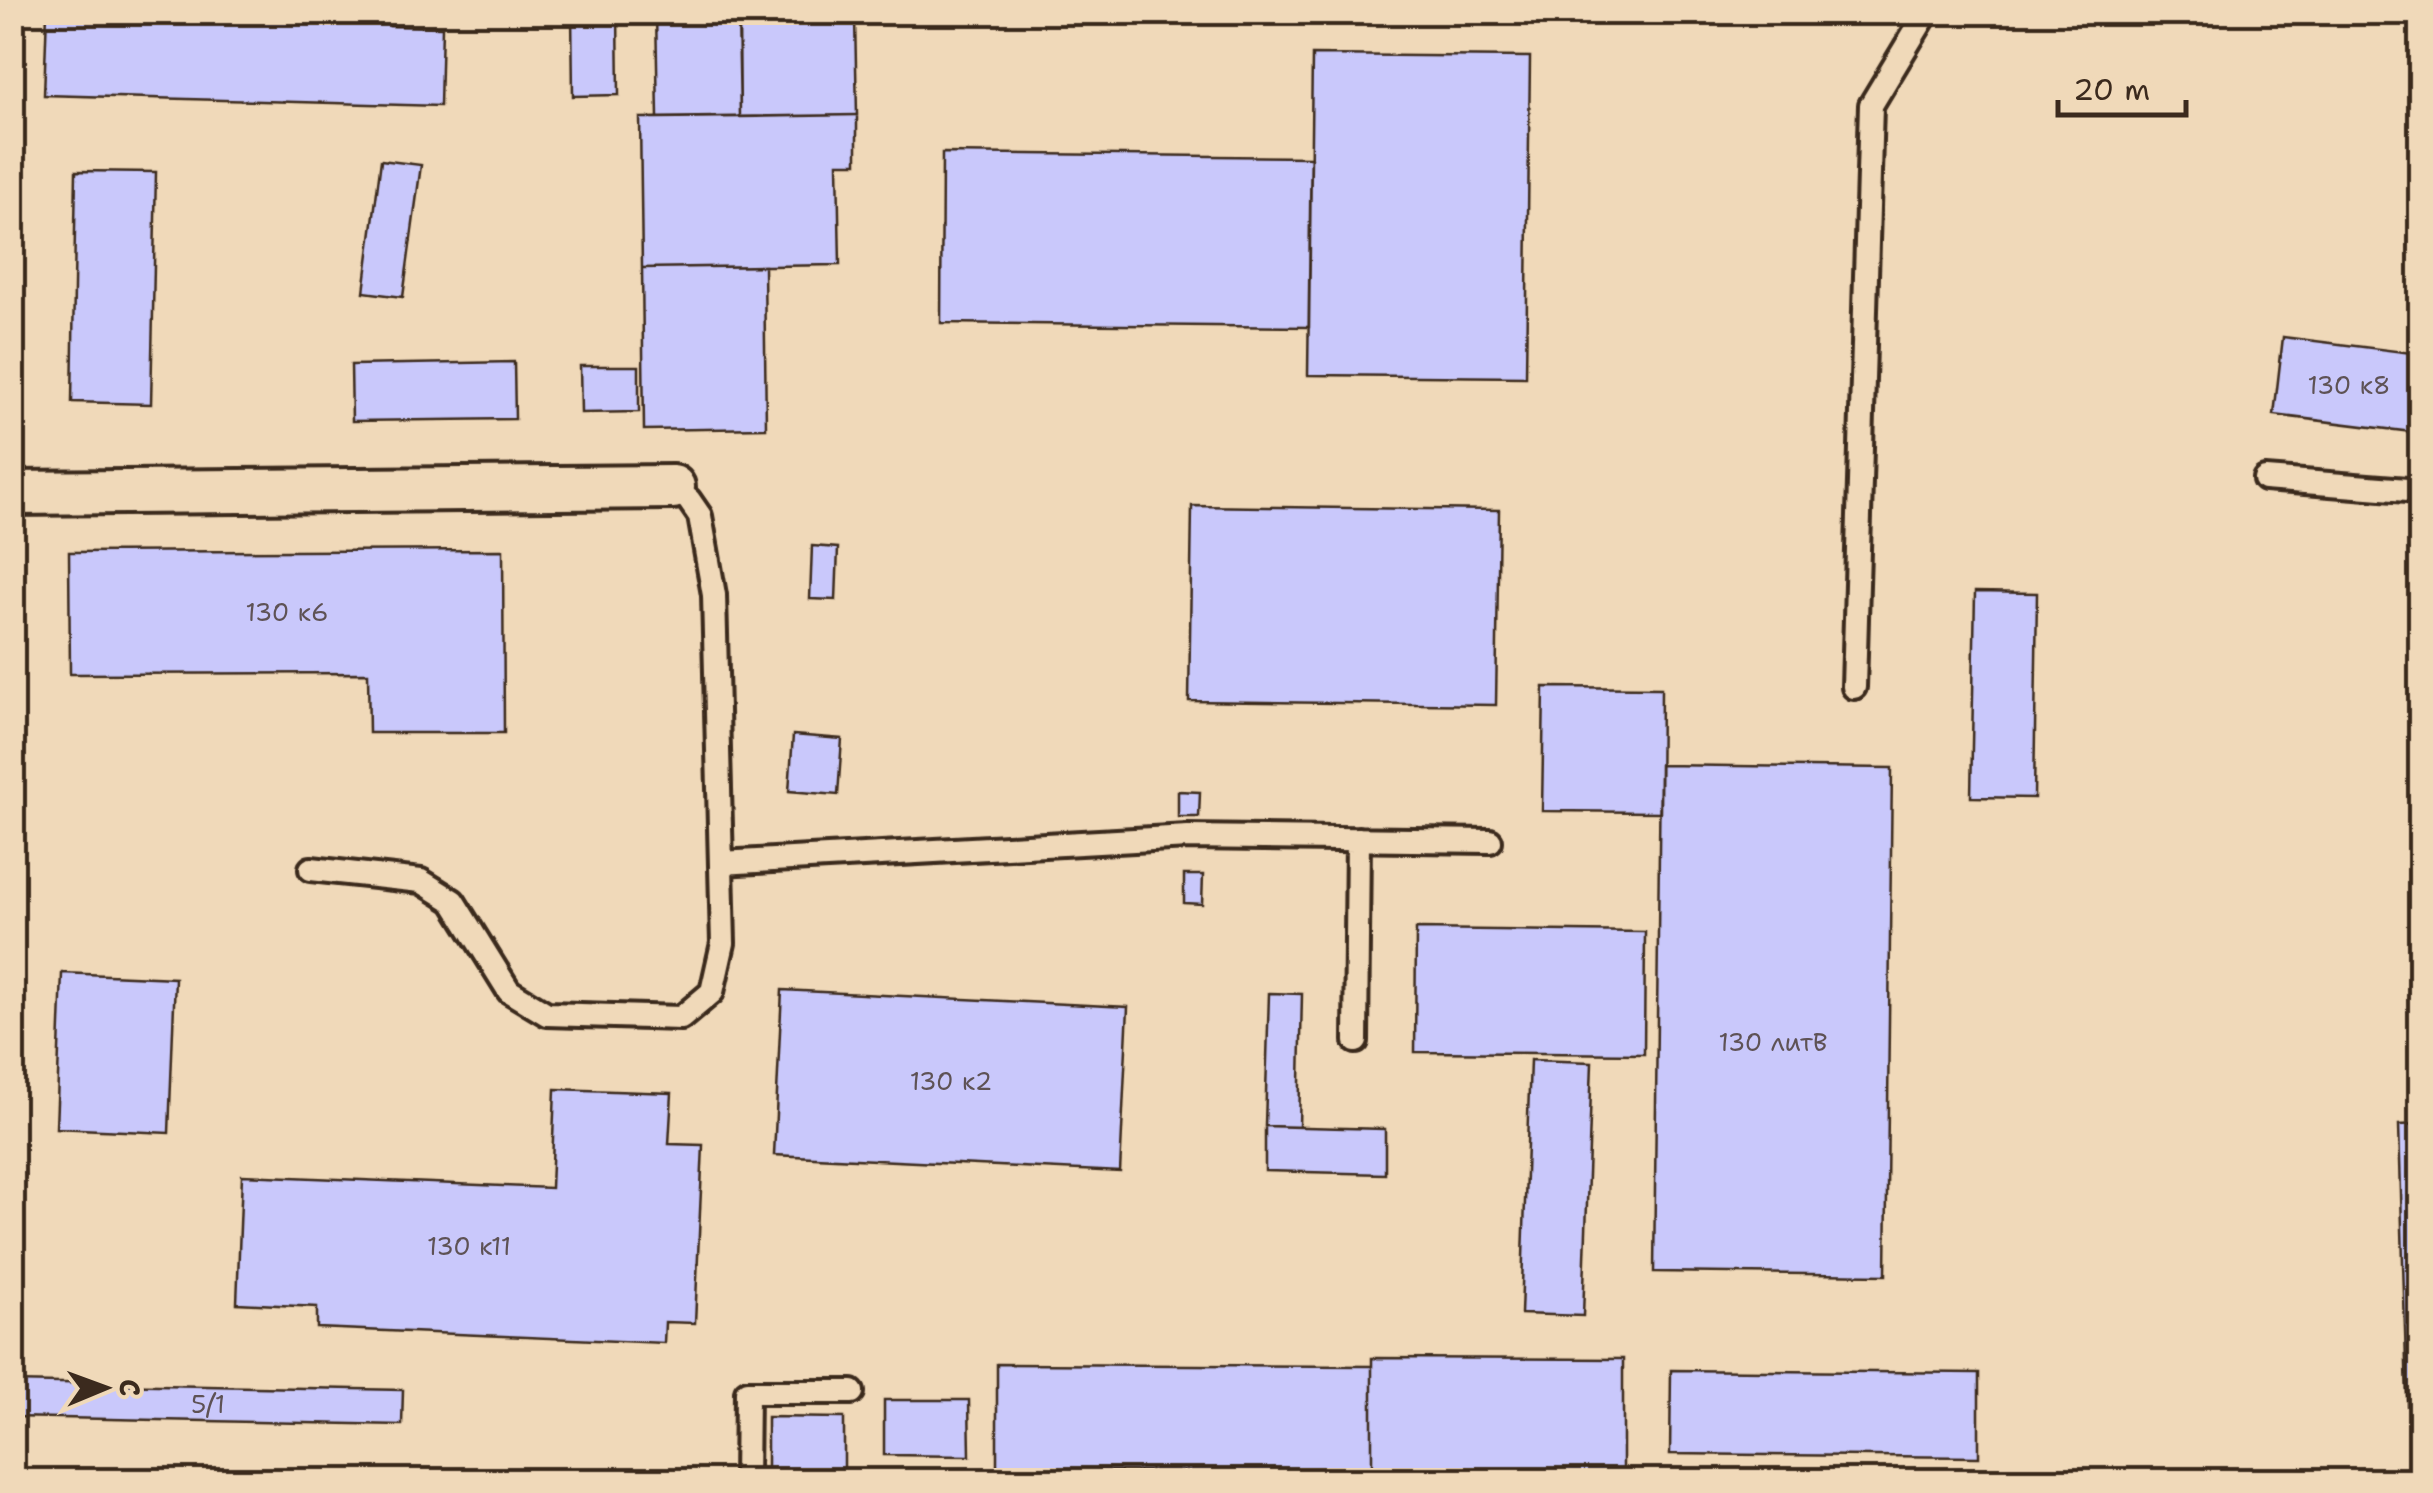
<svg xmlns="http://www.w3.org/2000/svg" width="2433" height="1493" font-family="'Shantell Sans',sans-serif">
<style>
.building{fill:#c9c8fb;stroke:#3b2a1e;stroke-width:2.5}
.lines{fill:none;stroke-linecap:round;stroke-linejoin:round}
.lane-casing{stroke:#3b2a1e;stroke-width:30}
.street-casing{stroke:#3b2a1e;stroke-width:50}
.lane{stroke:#f0d9b9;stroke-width:22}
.street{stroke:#f0d9b9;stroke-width:42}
.labels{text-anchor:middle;stroke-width:8;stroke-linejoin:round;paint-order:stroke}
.number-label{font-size:25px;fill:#5e5255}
</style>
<rect width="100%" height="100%" fill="#f0d9b9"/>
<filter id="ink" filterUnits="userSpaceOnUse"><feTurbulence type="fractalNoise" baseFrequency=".01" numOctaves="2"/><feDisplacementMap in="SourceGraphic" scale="20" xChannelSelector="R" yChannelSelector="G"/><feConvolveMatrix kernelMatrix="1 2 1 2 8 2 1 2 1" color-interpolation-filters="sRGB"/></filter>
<g filter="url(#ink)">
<path class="building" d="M47,12H390V26L442,27L440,106L44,95Z
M572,12H618L619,95L573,96Z
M656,12H738L740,117L658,118Z
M855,18L857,115L740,117L739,20Z
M1312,55L1530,57L1526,377L1308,375Z
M857,115V163H838L840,265L642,268L640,118Z
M942,153L1311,157L1309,327L941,323Z
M381,160L421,165L403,297L364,292Z
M76,171L156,172L151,404L72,402Z
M764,266L766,428L644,430L642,268Z
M2283,337L2420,354V433L2274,415Z
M514,362L515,419L352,421L351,365Z
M580,366H639V412L581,413Z
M1192,506L1499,510L1496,705L1189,701Z
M812,546L838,548L836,600L810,599Z
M503,550L504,733H369L368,673L70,674L69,552Z
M1975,592L2037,593L2034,798L1971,797Z
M1544,687L1661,688L1660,812L1542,811Z
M793,735L842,739L838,795L789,791Z
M1660,765L1892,768L1886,1275L1654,1272Z
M1178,791L1200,792L1199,817H1178Z
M1184,875H1203L1202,904L1184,903Z
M1416,929L1645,932L1644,1054L1415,1052Z
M62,973L175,978L169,1133L56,1128Z
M782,990L1128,1007L1120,1172L774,1155Z
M1269,993L1302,994L1299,1127L1265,1126Z
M1530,1060L1592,1062L1583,1316L1521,1314Z
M555,1089L672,1093L669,1144L703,1145L695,1323L665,1322L664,1343L317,1328V1307L237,1303L242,1175L551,1188Z
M2420,1124V1431L2408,1432L2399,1125Z
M1265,1126L1385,1129V1174L1265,1171Z
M1372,1358L1623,1359V1480H1372Z
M997,1364L1372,1366V1480H1301V1472L997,1470Z
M1671,1370L1979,1373V1457L1670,1454Z
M12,1382L403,1390L402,1425L12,1417Z
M884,1400H969L970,1456L884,1455Z
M767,1417L844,1418V1480H767Z
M1003,1470L1086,1471V1480H1003Z"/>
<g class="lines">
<defs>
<path id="lane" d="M2265,479L2420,491
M1854,687L1871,105L1927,12
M721,863L1188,837L1490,841
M311,869L421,881L453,901L509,991L547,1014L681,1018L712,992L723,943L714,595L700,516L689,500L673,487
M1356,1041L1358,839
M746,1480L747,1392H852"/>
<path id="street" d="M12,493L673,487"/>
</defs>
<use href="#lane" class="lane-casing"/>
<use href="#street" class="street-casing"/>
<use href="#lane" class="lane"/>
<use href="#street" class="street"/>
</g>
</g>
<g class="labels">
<g class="number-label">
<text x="2349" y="394">130 к8</text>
<text x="287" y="621">130 к6</text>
<text x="1773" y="1051">130 литВ</text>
<text x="951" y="1090">130 к2</text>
<text x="469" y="1255">130 к11</text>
<text x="208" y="1413">5/1</text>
</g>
</g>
<rect width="2433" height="1493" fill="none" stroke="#f0d9b9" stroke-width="50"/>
<rect x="25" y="25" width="2383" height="1443" fill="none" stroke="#3b2a1e" stroke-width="4" filter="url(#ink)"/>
<g transform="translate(105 1388) rotate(89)" stroke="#f0d9b9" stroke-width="8" paint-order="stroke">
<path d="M0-8L18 38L0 25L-18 38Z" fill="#3b2a1e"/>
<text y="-15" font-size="28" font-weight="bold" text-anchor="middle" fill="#3b2a1e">С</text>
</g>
<path d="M2058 100v15h128v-15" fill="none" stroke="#3b2a1e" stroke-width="5"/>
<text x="2073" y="100" font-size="30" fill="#3b2a1e" stroke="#f0d9b9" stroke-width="8" paint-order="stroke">20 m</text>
</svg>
